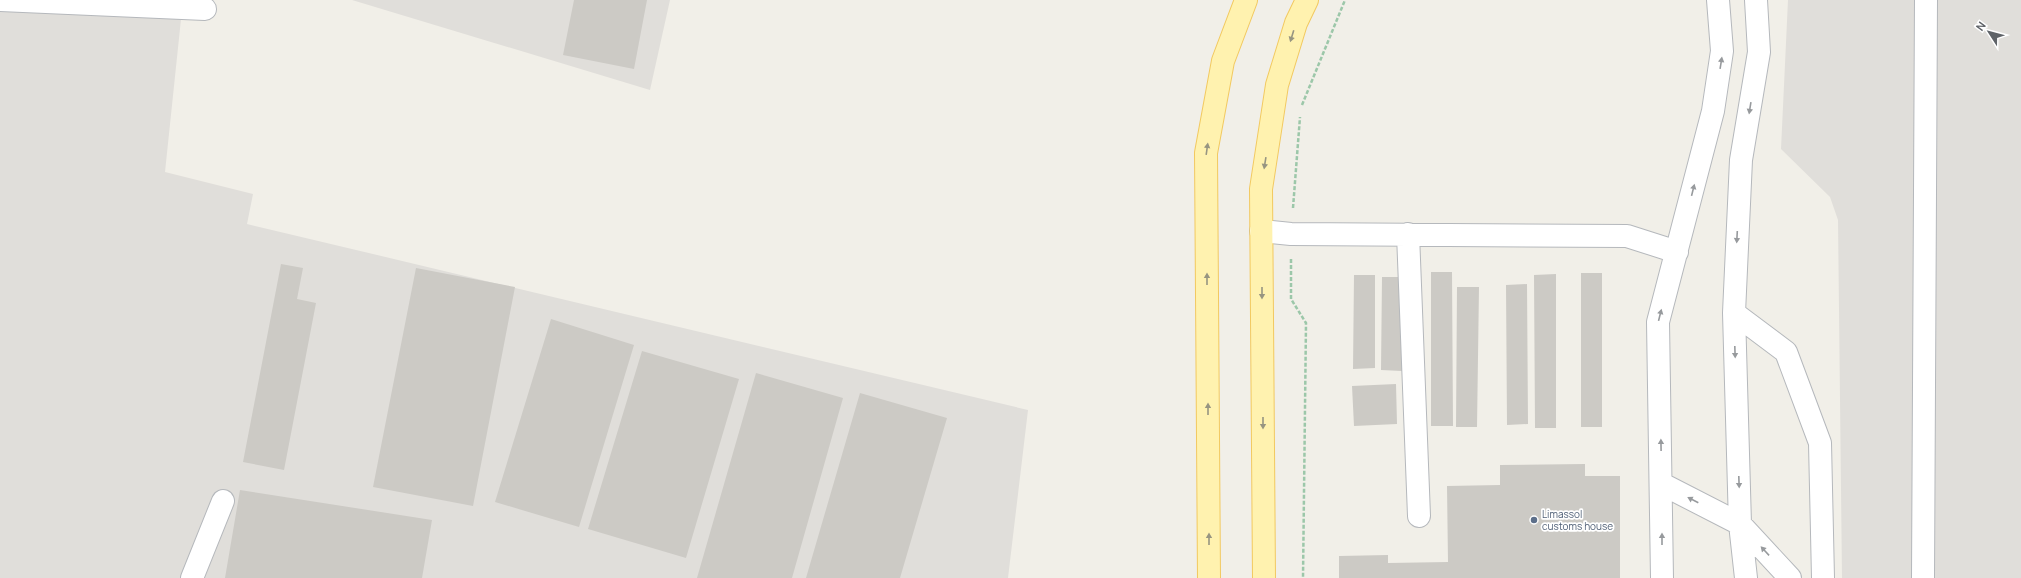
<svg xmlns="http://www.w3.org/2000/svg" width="2021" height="578" font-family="Manrope,sans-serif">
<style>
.industrial{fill:#e0deda}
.building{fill:#cccac5}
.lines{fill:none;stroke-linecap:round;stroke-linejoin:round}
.minor-casing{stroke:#b5b8bc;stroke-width:24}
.major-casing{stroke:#f2c960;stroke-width:24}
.path{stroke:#9cc7a9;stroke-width:2.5;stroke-dasharray:4 2;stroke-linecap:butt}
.minor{stroke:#fff;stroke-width:22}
.major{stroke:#fff2af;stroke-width:22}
.oneway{fill:#979581}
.oneway2{fill:#979a9d}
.service-dot{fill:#5c6f8a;stroke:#fff;stroke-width:1.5}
.labels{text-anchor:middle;stroke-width:3.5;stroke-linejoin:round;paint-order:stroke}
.service-label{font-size:10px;fill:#4e5e75;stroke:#fff;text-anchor:start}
</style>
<rect width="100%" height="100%" fill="#f1efe8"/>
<path class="industrial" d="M0,0H183L165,172L253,194L247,224L1028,410L1008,578H0Z
M352,0H670L650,90Z
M1788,0H2021V578H1842L1838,220L1830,197L1781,149Z"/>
<path class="building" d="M574,0H647L634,69L563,55Z
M281,264L303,268L297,299L316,303L284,470L243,462Z
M416,268L515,287L473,506L373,487Z
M1431,272H1452L1453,426H1431Z
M1581,273H1602V427H1581Z
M1556,274V428H1535L1534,275Z
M1354,275H1375V368L1353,369Z
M1382,277H1403L1402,371L1381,370Z
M1527,284L1528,424L1507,425L1506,285Z
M1457,287H1479L1477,427H1456Z
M551,319L634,345L579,527L495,502Z
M642,351L739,379L686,558L588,529Z
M756,373L843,398L792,578H697Z
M1396,384L1397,424L1354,426L1352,386Z
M860,393L947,418L900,578H806Z
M1585,464V476H1620V578H1339V556L1388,555V563L1448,562L1447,486L1500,485V465Z
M240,490L432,520L422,578H225Z"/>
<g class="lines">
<defs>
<path id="minor" d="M0,0L205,9
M1261,231L1291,234L1627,236L1677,252
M1408,234L1419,516
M1734,313L1786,352L1820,443L1823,578
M1662,484L1740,524L1790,578
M192,578L223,501
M1662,578L1658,322L1713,111L1722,51L1718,0
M1746,578L1740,524L1734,313L1741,160L1759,52L1756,0
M1923,578L1926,0"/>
<path id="major" d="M1209,578L1206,153L1223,61L1246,0
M1264,578L1261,189L1277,85L1296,23L1307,0"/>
</defs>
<use href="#minor" class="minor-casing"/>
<use href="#major" class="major-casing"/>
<path class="path" d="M1302,105L1345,0
M1293,208L1300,117
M1291,259V299L1306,323L1303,578"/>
<use href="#minor" class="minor"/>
<use href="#major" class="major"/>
</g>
<defs><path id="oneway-solid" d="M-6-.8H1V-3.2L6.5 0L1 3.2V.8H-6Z"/></defs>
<g class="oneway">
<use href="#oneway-solid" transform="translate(1292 36) rotate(107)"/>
<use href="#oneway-solid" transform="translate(1207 149) rotate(-82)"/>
<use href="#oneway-solid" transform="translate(1265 163) rotate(99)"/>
<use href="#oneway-solid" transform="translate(1207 279) rotate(-90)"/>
<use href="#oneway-solid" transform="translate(1262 293) rotate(90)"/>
<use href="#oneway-solid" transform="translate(1208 409) rotate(-90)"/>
<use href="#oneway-solid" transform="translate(1263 423) rotate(90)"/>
<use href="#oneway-solid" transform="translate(1209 539) rotate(-90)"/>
</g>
<g class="oneway2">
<use href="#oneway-solid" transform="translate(1721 63) rotate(-81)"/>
<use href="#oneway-solid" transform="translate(1750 108) rotate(99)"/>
<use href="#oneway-solid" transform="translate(1693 190) rotate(-76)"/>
<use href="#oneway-solid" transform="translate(1737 237) rotate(93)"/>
<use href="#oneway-solid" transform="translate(1660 315) rotate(-76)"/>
<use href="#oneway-solid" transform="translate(1735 352) rotate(88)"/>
<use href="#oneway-solid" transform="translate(1661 445) rotate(-91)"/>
<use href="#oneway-solid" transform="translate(1739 482) rotate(88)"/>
<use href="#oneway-solid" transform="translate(1693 500) rotate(-153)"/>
<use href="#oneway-solid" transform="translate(1662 539) rotate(-90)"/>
<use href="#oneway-solid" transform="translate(1765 551) rotate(-133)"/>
</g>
<circle class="service-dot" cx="1534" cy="520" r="4"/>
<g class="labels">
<g class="service-label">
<text x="1542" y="518">Limassol<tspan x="1542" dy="12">customs house</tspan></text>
</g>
</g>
<g transform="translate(1989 32) rotate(306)" stroke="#ffffff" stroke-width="3" paint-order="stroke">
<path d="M0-3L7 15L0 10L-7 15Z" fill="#5f6368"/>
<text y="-6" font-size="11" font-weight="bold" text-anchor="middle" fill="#5f6368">N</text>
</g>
</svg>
